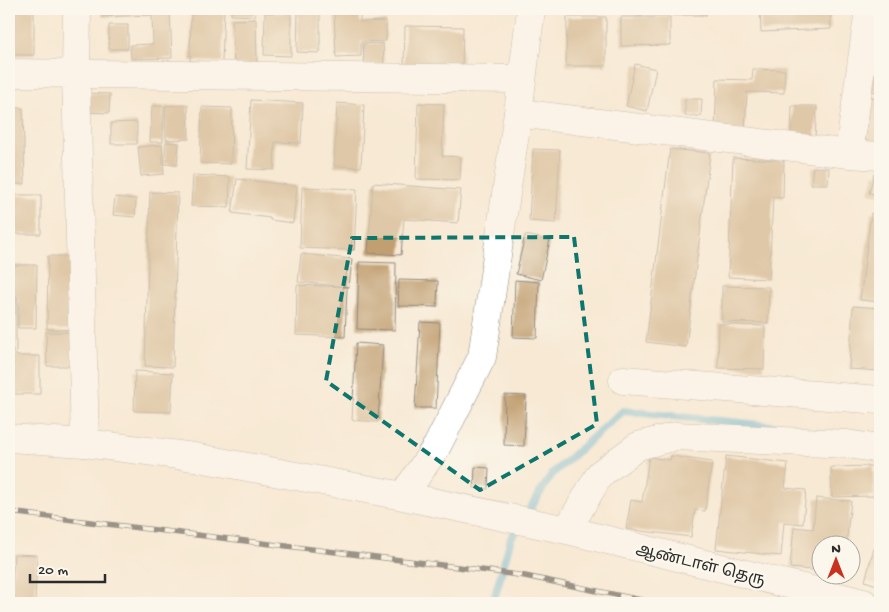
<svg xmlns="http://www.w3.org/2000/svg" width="889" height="612" font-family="'Gochi Hand','Noto Sans Tamil',sans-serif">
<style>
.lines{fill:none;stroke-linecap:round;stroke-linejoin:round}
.stream{stroke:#54afd2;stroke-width:8}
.building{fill:#c19f71}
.minor-casing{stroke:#918a80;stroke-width:29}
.tertiary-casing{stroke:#918a80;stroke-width:29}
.minor{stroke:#fff;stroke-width:28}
.tertiary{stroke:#fff;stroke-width:28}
.rail-casing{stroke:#2b2b2b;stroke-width:5.5}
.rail{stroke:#fbf7ec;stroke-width:4;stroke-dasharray:11;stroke-linecap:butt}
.marked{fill:none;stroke:#0f766e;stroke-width:4;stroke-dasharray:10 6;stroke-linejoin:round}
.labels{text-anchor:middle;stroke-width:5;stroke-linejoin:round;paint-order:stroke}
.street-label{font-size:16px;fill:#2b2b2b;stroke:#fbf7ec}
</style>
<rect width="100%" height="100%" fill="#fbf7ec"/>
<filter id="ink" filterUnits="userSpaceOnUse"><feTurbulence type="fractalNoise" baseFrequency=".02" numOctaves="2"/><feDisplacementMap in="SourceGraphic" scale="10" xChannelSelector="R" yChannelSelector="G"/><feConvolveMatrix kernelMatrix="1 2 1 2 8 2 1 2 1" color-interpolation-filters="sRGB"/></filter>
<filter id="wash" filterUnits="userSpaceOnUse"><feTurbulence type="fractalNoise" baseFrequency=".0096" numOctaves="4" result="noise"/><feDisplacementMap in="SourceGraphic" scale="20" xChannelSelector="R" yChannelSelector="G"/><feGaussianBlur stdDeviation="1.12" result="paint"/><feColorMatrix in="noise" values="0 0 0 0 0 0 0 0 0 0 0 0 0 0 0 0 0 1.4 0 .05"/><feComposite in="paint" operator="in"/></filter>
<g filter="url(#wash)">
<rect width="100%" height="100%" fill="#f7e9d4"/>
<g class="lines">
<path class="stream" d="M526,515L552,474L623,411L791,428
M493,603L511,538L520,525"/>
</g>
<g id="blocks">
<path class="building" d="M10,9H34V55H10Z
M102,9H170L172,58L131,59L130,45L153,44L152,15L102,17Z
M191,9H224L222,62L190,61Z
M231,9H256L255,16L231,15Z
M298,9H320V53L297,52Z
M334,9H360V22L386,21V41L361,42V56L336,57Z
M364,9H399V15L364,14Z
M616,9H643L642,16L615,11Z
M672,9H706V15H672Z
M760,9H830L831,29L761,32Z
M265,13H291V56L264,55Z
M567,17H606V66H566Z
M621,17H670V45L621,46Z
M256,19L257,64L234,65L232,20Z
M109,25H128V49H109Z
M405,26L463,27L462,71L404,69Z
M878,28H880V50H877Z
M383,43L384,64L364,65L363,44Z
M635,64L656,69L647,111L626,106Z
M869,68L880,69V92L866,91Z
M753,69L785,70L784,93L747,92L745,131L715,130L717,79L752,80Z
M84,93L110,94L109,113L83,112Z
M866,97L880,98V142H865Z
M685,99H702L701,116H685Z
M251,100L303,103L301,143L275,142L274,170L247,169Z
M337,103L364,105L361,167L334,166Z
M418,103L444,104L442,156L461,157L460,180L416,179Z
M188,105L189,139L166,140L165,106Z
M152,106H164L163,142H150Z
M792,106H817L815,137L791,136Z
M202,107L232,108L231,164L200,163Z
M9,108H23L25,184H9Z
M137,122V144H111V123Z
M166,142L179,143L177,165L164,164Z
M162,145L164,174L141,176L138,147Z
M533,149L560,150L556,223L529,221Z
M670,149L710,153L686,347L646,342Z
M733,158L784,160L783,198L773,197L769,279L728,277Z
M813,167L829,168L828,184H811Z
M874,174L880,175V195L869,193Z
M193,175L230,177L229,207L191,206Z
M237,179L297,186L293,223L270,220V218L232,213Z
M373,183L461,190L458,223L404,219L401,255L368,253Z
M302,187L357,189L354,250L300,248Z
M150,192L178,193L173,367L145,366Z
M9,195H41V234H11V265H37L36,328H18V297H16V356H40V394H9V369H13V350H9Z
M115,197L136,199L135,217L113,215Z
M871,213L880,214V302L860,300Z
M525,235L550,240L541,280L516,274Z
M301,254L352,259L349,287L298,282Z
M48,256H74L73,330L47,329Z
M359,262L396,263L395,330L357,329Z
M399,280L438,281L437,307L398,306Z
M515,280L539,282L537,338L513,337Z
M297,285L347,287L345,337L296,335Z
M722,286L769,287L768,323L722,322Z
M853,306L880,308V371L849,369Z
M420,322L440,323L436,408H415Z
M719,324L765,326L764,369L718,368Z
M46,332H72L73,366H47Z
M356,343L383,345L378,422L352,420Z
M9,353H11V368H9Z
M135,371L173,373L171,412L134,411Z
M505,395L526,396L524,446L504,445Z
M671,456L712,462L705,511L695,510L691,537L626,529L631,500L642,502L649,457L670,460Z
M726,456L788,463L785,488L806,490L803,524L784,522L781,556L716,549Z
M873,466L874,496L832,497L831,467Z
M475,467L489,468L488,489L474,488Z
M816,498L851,501L846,544H822V571L790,568L794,527L813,529Z
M874,548L880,550V586L865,581Z
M14,554L37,555L35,603H9V589H12Z"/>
</g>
</g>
<g filter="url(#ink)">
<use href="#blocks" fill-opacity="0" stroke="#918a80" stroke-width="1"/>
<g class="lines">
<defs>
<path id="minor" d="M77,9L76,75L85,443
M9,73L521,79
M518,113L849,154L880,156
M849,154L869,9
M623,380L880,400"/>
<path id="tertiary" d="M9,438L85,443L194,457L403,496L437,446L482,357L518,113L531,9
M403,496L567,530L600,474L638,446L676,436L847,444L880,449
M567,530L864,603"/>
</defs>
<use href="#minor" class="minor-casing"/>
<use href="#tertiary" class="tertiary-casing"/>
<use href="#minor" class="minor"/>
<use href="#tertiary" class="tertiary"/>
<defs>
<path id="rail" d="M9,512L474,569L525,576L655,603"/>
</defs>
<use href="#rail" class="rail-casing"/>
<use href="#rail" class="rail"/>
</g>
</g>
<path d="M0 0H889V612H0ZM574,237L597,424L480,490L326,381L352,238Z" fill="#f7e9d4" fill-opacity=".55" fill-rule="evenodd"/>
<path class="marked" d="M574,237L597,424L480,490L326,381L352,238Z"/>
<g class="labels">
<g class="street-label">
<text transform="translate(701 563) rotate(14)" y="6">ஆண்டாள் தெரு</text>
</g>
</g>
<rect width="889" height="612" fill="none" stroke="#fbf7ec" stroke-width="30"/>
<g transform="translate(836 560)"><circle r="24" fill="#fbf7ec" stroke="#a8a59f"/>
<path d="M0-4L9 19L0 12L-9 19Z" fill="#c8321e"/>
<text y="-8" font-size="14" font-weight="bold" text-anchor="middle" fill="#2b2b2b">N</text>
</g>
<path d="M30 574v8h75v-8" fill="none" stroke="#2b2b2b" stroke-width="2.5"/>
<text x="38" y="574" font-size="15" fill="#2b2b2b" stroke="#fbf7ec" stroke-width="4" paint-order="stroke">20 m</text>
</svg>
